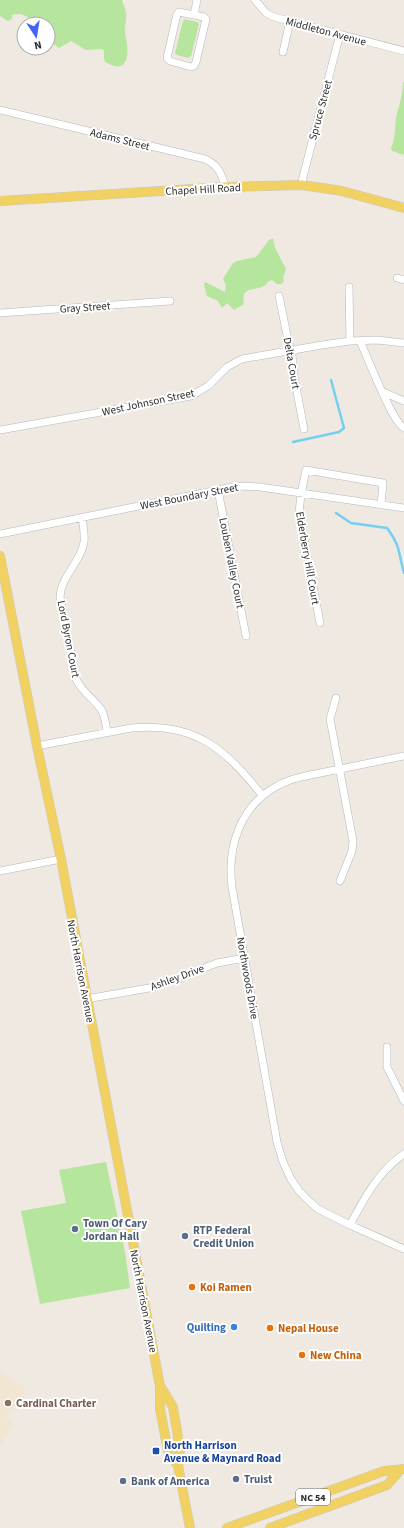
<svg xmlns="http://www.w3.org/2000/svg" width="404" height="1528" font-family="'Source Sans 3',sans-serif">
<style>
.education{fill:#f0e6d1}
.green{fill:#b6e59e}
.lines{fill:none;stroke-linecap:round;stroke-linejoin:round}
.stream{stroke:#75cff0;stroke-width:2.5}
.minor-casing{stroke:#b4b7c1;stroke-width:8}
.major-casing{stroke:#c9c9c9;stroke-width:10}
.minor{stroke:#fff;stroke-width:7}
.major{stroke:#f2d163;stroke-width:9}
.service-dot{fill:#5c6f8a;stroke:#fff;stroke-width:1.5}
.food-dot{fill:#e8710a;stroke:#fff;stroke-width:1.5}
.shop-dot{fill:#3f7fe0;stroke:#fff;stroke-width:1.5}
.education-dot{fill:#8d6e63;stroke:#fff;stroke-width:1.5}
.transit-dot{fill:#1a4fb4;stroke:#fff;stroke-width:1.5}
.labels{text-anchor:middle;stroke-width:4;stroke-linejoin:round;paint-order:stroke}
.shield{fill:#fff;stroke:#6d6d6d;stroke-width:1}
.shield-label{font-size:10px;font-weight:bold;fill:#2e2e2e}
.street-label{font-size:11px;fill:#2e2e2e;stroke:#fff}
.service-label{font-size:11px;font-weight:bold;fill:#4e5e75;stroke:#fff;text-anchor:start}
.food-label{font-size:11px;font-weight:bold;fill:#c56008;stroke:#fff;text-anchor:start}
.shop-label{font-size:11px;font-weight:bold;fill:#366cbe;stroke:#fff;text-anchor:end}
.education-label{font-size:11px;font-weight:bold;fill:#785e54;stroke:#fff;text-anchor:start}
.transit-label{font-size:11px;font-weight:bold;fill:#164399;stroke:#fff;text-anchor:start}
</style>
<rect width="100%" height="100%" fill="#efe9e1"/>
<path class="education" d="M0,1371L26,1388L6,1419L14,1424L0,1446Z"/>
<path class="green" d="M0,0H122C123,4 125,8 126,12C127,18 125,24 125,31C126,40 132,62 120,66C116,68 110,64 105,62L104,58V51L102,49L86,50L71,41L59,48L48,40V24H34C28,16 22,12 12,15V19L8,21L0,16Z
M185,19L197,22L199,24L191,56L188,58L177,55L175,53L183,21Z
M403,82H404V155L392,151L391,148C397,134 394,125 397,113C400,104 403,91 403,82Z
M273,238L275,248L286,269L283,278L284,281L282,284H277L272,280C267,281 268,283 264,286C255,291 240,286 244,304L234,310L227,303L222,308L218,301L207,296L204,285L205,282L225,292L226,285L223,279L233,263L237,261L256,257L269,240Z
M106,1162L125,1252L130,1288L40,1304L21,1211L66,1203L59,1170Z"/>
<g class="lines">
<path class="stream" d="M293,442L339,432L344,428L331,380
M336,513L351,523L387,528C401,547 398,552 404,573"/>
<defs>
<path id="minor" d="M255,0L266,13L274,17L404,51
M179,12L204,17L206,19L196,62L194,66L191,67L170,61L167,58L177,14Z
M194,15L197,0
M283,52L290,21
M0,110L205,159C218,165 222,174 225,187
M302,185L303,177L340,34
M397,278L404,280
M349,287L350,341
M279,296L290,350L292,355L294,376L304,429
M0,313L170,301
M360,341C367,356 392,422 404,428
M383,392L404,401
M0,430L191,396L208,386L227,367L242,359L322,345L350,341L377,340L404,343
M218,490L246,636
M82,517C83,525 85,534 84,542C81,562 61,576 60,597L76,679C83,694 94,698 102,711C105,717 106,725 107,732
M0,534L238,486L260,487L404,508
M320,623L299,513L301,494L306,470L383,483L381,505
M336,698L330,719L353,841L352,851L340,881
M37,746L131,728C195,722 224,748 262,795
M404,756C379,761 354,766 330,771C312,775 293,777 277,786C240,806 227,847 232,887L277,1142L283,1162L291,1179L299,1191L311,1203L318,1209L350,1225L404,1249
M0,871L61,859
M86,999L155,987L217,963L245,958
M387,1047V1067L404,1101
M350,1225C365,1197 378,1172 404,1154"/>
<path id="major" d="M0,201L225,187L302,185L342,191L404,208
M0,556L37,746L61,859L160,1386V1409L168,1451L178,1466
M161,1387L173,1407L180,1449L178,1466L190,1528
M227,1528L384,1471L404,1469
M270,1528L387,1485L400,1470"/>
</defs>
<use href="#minor" class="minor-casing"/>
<use href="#major" class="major-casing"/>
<use href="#minor" class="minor"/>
<use href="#major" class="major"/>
</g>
<g class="service-dot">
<circle cx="75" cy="1229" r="4"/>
<circle cx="185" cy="1236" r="4"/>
<circle cx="236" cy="1479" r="4"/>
<circle cx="123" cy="1481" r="4"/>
</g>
<g class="food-dot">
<circle cx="192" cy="1287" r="4"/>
<circle cx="270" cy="1328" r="4"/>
<circle cx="302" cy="1355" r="4"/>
</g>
<circle class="shop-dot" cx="234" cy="1327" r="4"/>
<circle class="education-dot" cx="8" cy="1403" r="4"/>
<rect class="transit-dot" x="152" y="1447" width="8" height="8" rx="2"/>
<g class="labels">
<rect class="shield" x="296" y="1489" width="34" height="16" rx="3"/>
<g class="shield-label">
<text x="313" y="1501">NC 54</text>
</g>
<g class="street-label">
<text transform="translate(326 31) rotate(15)" y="4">Middleton Avenue</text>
<text transform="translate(320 110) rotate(-75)" y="4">Spruce Street</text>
<text transform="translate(120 139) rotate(14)" y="4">Adams Street</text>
<text transform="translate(203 189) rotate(-3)" y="4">Chapel Hill Road</text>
<text transform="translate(85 307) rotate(-4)" y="4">Gray Street</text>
<text transform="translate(292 363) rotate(80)" y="4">Delta Court</text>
<text transform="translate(148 402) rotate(-12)" y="4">West Johnson Street</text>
<text transform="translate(189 496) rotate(-11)" y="4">West Boundary Street</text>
<text transform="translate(308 558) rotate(80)" y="4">Elderberry Hill Court</text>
<text transform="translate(232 563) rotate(79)" y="4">Louben Valley Court</text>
<text transform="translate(69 639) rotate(79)" y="4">Lord Byron Court</text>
<text transform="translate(81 971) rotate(79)" y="4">North Harrison Avenue</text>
<text transform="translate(177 977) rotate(-20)" y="4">Ashley Drive</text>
<text transform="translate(248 978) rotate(80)" y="4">Northwoods Drive</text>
<text transform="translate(144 1301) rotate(79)" y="4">North Harrison Avenue</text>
</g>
<g class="service-label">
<text x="83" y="1227">Town Of Cary<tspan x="83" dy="13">Jordan Hall</tspan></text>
<text x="193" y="1234">RTP Federal<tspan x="193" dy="13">Credit Union</tspan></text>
<text x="244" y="1483">Truist</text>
<text x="131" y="1485">Bank of America</text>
</g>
<g class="food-label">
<text x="200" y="1291">Koi Ramen</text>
<text x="278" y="1332">Nepal House</text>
<text x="310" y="1359">New China</text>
</g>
<g class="shop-label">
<text x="226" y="1331">Quilting</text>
</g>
<g class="education-label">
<text x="16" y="1407">Cardinal Charter</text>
</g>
<g class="transit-label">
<text x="164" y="1449">North Harrison<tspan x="164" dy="13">Avenue &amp; Maynard Road</tspan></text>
</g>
</g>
<g transform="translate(36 36) rotate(168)"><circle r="19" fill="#ffffff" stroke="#ababab"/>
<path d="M0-3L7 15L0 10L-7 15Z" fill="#4264fb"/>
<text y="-6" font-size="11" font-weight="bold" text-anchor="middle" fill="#2e2e2e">N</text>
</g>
</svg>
